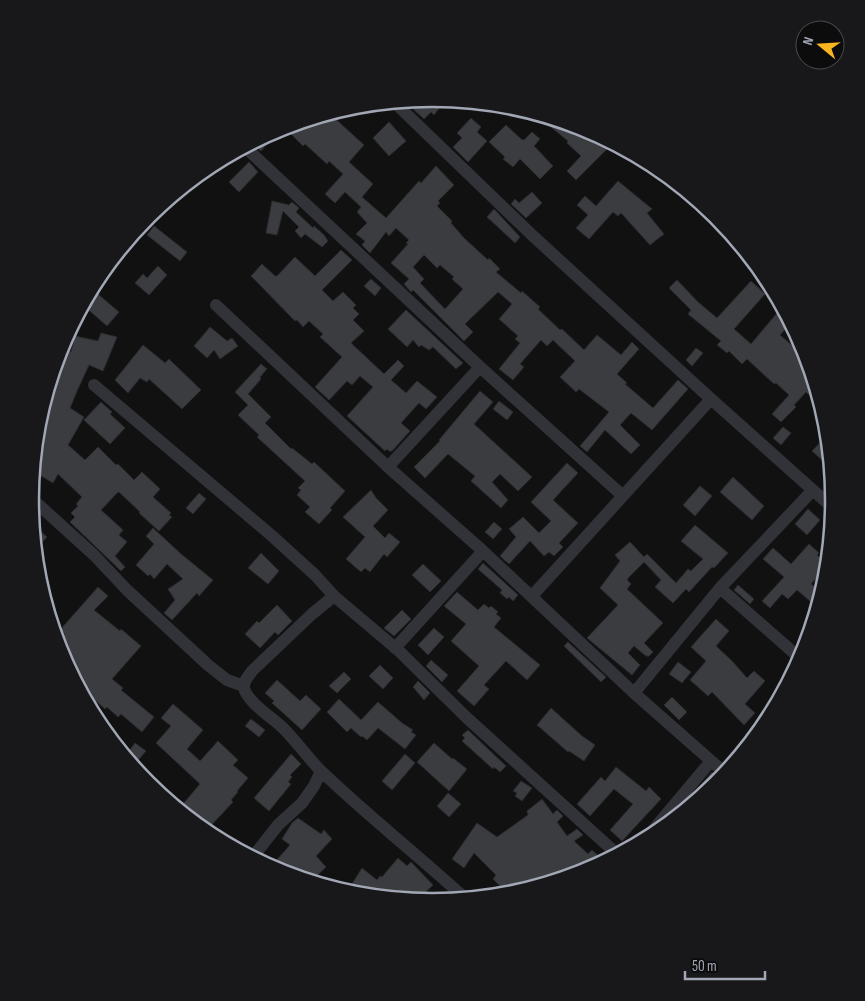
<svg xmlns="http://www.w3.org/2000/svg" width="865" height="1001" font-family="'Sofia Sans Condensed',sans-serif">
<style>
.building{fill:#3a3c40;stroke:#2b2b2f;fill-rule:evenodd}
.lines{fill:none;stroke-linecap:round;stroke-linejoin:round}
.minor{stroke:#323338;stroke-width:12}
.rim{fill:none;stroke:#a1a7b4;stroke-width:2.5}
</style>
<rect width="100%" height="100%" fill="#111112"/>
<path class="building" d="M430,98L446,99L434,115L431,112L424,119L411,107L418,99Z
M329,113L364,145L349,162L373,184L362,197L386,218L419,181L421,183L436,166L454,185L438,201L440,203L437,206L452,221L451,223L464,238L488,260L489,258L500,269L496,272L521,293L522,291L540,307L538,309L560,330L562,329L584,350L597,335L621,355L632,342L639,349L617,374L627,383L625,384L653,408L678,380L688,389L652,430L631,413L620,425L640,445L631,454L605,430L587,452L580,446L609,412L579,389L576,392L560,377L575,361L553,340L547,346L541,340L520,364L524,367L513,380L499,369L520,343L515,339L518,336L499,319L512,304L498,292L465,324L473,332L464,341L413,290L411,292L404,284L409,279L391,263L408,244L406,243L409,240L396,228L389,236L386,232L370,253L362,245L365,241L356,234L367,223L357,212L361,207L345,192L335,203L325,194L343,174L329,161L327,164L305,144L303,146L286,129L290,125L305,121L312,125L321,116ZM424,255L437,268L440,265L454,277L452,279L463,289L445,309L420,283L424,279L413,267Z
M534,113L587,129L607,149L576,180L567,171L581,156L567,143L568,141Z
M471,118L481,127L477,132L487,141L468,162L453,147L462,138L457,133Z
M389,122L406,141L389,156L373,138Z
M506,125L521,139L524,140L532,132L540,139L534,146L553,166L540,179L520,159L513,167L503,159L505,157L489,142Z
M280,128L261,151L252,143L279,129Z
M249,162L258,172L239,192L229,182Z
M618,181L652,209L647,213L664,234L650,245L621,213L618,216L613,212L589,239L576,228L588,215L577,205L585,196L596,206Z
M532,192L542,203L526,218L511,204L515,199L519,203Z
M272,201L289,205L292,202L299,208L296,212L313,228L314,226L324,235L328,241L322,247L305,234L301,238L295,231L299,227L283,211L277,235L266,233Z
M494,209L520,237L515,243L487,217Z
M154,226L187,252L180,261L147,235Z
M341,250L352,260L322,290L333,301L343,292L356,305L353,308L359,314L353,320L364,331L351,343L384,374L398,360L404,366L391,380L406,393L417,381L437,397L426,409L419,403L401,423L410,431L392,451H389L387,449L385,451L347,416L373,387L360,376L352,385L347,381L329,400L315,387L342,357L320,337L323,334L309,321L303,327L297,320L295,321L251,276L262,264L275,276H277L295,257L315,276Z
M158,266L167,275L149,295L135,283L143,274L147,278Z
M371,279L381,288L375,296L364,286Z
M677,280L698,302L717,318L751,281L765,294L734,329L751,344L778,312L791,323L780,335L795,348L799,344L800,346L803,343L823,407L806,392L794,405L796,407L781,422L772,414L789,395L776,383L774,384L747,359L742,364L729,351L727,353L717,345L721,341L688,314L691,310L669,288Z
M92,289L119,312L107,326L83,305Z
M406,310L463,363L456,369L433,347L429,350L421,345L419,347L413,340L407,347L388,329Z
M210,327L227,341L232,338L238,346L220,359L214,350L207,358L194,346Z
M101,333L117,337L103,371L89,365L77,391L70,408L84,417L68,445L85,460L98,447L116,465L118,464L134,480L142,472L160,489L153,497L171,513L169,515L172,517L159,531L139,513L140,512L119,492L117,493L101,510L123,530L119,535L127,542L115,556L125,567L121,571L70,522L75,517L71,513L78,506L76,504L82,497L58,474L53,483L33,471L38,422L46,394L49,395L57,377L55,376L61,364L56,363L60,350L71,352L75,336L98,341Z
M143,345L165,363L169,359L201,390L182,409L149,379L147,382L140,378L128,393L115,380Z
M696,348L703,353L692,366L686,360Z
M261,364L267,369L260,377L261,379L248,394L271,417L265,423L291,449L292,448L312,464L314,462L345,491L330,508L332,510L319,524L305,512L310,507L297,495L301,490L298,488L305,481L257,437L259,435L238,415L248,405L235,392Z
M480,391L493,402L474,424L532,477L518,491L500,474L492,482L508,500L501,508L471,481L475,476L448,454L425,478L414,467L440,441L439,440Z
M499,401L513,412L507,420L493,409Z
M101,402L112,412L110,414L125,428L110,444L84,420Z
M783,427L791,433L781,445L773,438Z
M828,434L830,450L822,460L812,451Z
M567,463L578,473L553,500L578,523L559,543L563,547L554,556L549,552L544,556L530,541L509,564L500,556L516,537L509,529L523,517L539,533L551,521L531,502Z
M733,477L764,506L752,520L720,492Z
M700,486L712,496L695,516L683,505Z
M371,490L376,498L388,510L373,526L385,538L389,533L400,542L387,557L384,554L370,572L365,568L361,572L346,559L365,537L343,517Z
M199,493L206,499L193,514L186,508Z
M808,509L820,520L807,535L795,524Z
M494,522L502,529L493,539L485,532Z
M695,525L728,553L714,568L712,567L689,592L686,589L673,603L655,587L661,580L644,562L629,577L627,580L631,584L627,589L663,623L644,643L653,652L649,656H646L634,646L628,653L640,665L632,675L587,638L618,605L600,588L620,561L615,555L630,542L644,557L647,554L676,583L688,569L691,571L703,559L681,541Z
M153,528L181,554L213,580L199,596L197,593L172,620L164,613L175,600L168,589L183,579L167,564L154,579L150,574L148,576L136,565L154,544L146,536Z
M39,530L47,537L35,550L34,535Z
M809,544L819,553L817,555L828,565L811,584L823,593L818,608L797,590L788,599L782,594L770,608L762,601L784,577L763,559L773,548L791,564Z
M261,553L279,571L268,584L248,568Z
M483,563L518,595L513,601L509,597L507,599L500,593L502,590L478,569Z
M423,564L441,581L430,592L412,575Z
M738,585L754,599L750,604L734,590Z
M98,587L108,596L94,610L120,631L121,629L141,646L112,679L123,688L121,690L154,717L142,732L121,714L118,717L107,707L105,709L75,682L61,654L57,643L65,634L60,630Z
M457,592L478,610L484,604L489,608L491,606L498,612L496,614L501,618L494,627L540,665L527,680L506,661L484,685L489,689L474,706L457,691L479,666L451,641L466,624L444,606Z
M277,605L292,621L278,635L275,632L260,648L245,634L257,621L259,623Z
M402,610L411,619L394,636L384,628Z
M716,619L729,631L716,646L732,661L747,678L754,671L765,681L745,704L755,713L744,725L712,692L708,696L690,680L706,661L691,647Z
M434,628L444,637L428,655L418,645Z
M568,642L606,677L601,682L564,646Z
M431,660L448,675L442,682L426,666Z
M678,662L691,672L682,683L669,674Z
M380,665L393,678L383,689L369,676Z
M344,672L351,679L337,693L329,686Z
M277,680L300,701L306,695L321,709L302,730L272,703L274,701L265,693Z
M418,681L430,693L424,700L413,687Z
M672,697L687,712L679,720L664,705Z
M339,699L361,720L378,702L402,723L413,730L411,732L416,735L405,749L378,728L367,740L362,736L361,737L351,728L347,732L327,712Z
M173,704L203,730L187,749L200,761L218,741L238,760L233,765L248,778L237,791L238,792L231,800L233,802L205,832L178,810L200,784L156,743L171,726L161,718Z
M551,708L582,736L595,745L584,761L569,751L568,752L537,725Z
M251,719L265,730L259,737L245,726Z
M468,730L506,766L500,772L494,767L493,769L462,741L465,738L462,735Z
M135,743L146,751L135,764L125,756Z
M434,743L452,759L453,758L467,769L449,791L417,762Z
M291,754L301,764L290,775L292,777L288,782L291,784L269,811L254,798Z
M405,754L415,763L392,790L382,781Z
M616,767L646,791L649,787L661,799L622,841L610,830L633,804L629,801L614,789L590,816L577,804L601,777L605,781Z
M712,772L721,780L703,797L696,791Z
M521,781L532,788L522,801L515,796L517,793L513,791Z
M448,793L461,804L449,817L437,806Z
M542,799L553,814L557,810L563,816L557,822L567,836L577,829L583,835L574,841L588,854L592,850L605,862L586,872L527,890L523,887L518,893L498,897L504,890L493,879L496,875L474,853L464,868L452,859L477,823L497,837L528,815L527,811Z
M298,818L321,834L324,830L332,839L316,856L326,867L310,882L288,875L274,863L290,845L282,839L292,823Z
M398,858L407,866L411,862L433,885L416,901L354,895L344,892L352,884L362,868L377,880L380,876L382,877Z"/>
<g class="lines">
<path class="minor" d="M394,102L533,236L711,399L834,509
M245,147L480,367L623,496
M661,169L730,232
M216,305L388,467L483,551L634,693L726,774
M94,385L271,535L315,575L334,596L399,651L466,717L618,855
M388,467L480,367
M30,497L94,555L127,590L208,665L227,680L244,686
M720,588L802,660
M334,596L312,614L252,671C249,676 243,681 244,688C248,703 273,718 283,728C297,742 308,758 321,771C368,816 419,856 467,900
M532,596L711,399
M395,648L483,551
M634,693L720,588L813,490
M643,842L711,761
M252,858L278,825L302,803L314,786L321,771"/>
</g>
<path d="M0 0H865V1001H0ZM39 500a393 393 0 1 1 786 0a393 393 0 1 1-786 0Z" fill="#18181a" fill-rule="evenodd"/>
<path class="rim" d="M39 500a393 393 0 1 1 786 0a393 393 0 1 1-786 0Z"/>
<g transform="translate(820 45) rotate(288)"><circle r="24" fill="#0c0c0d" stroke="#484a50"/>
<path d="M0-4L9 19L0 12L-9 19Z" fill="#fbb520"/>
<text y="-8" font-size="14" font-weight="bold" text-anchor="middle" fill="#a1a7b4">N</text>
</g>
<path d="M685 971v8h80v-8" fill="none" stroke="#a1a7b4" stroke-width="2.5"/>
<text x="692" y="971" font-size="15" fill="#a1a7b4" stroke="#0c0c0d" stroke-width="4" paint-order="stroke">50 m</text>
</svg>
